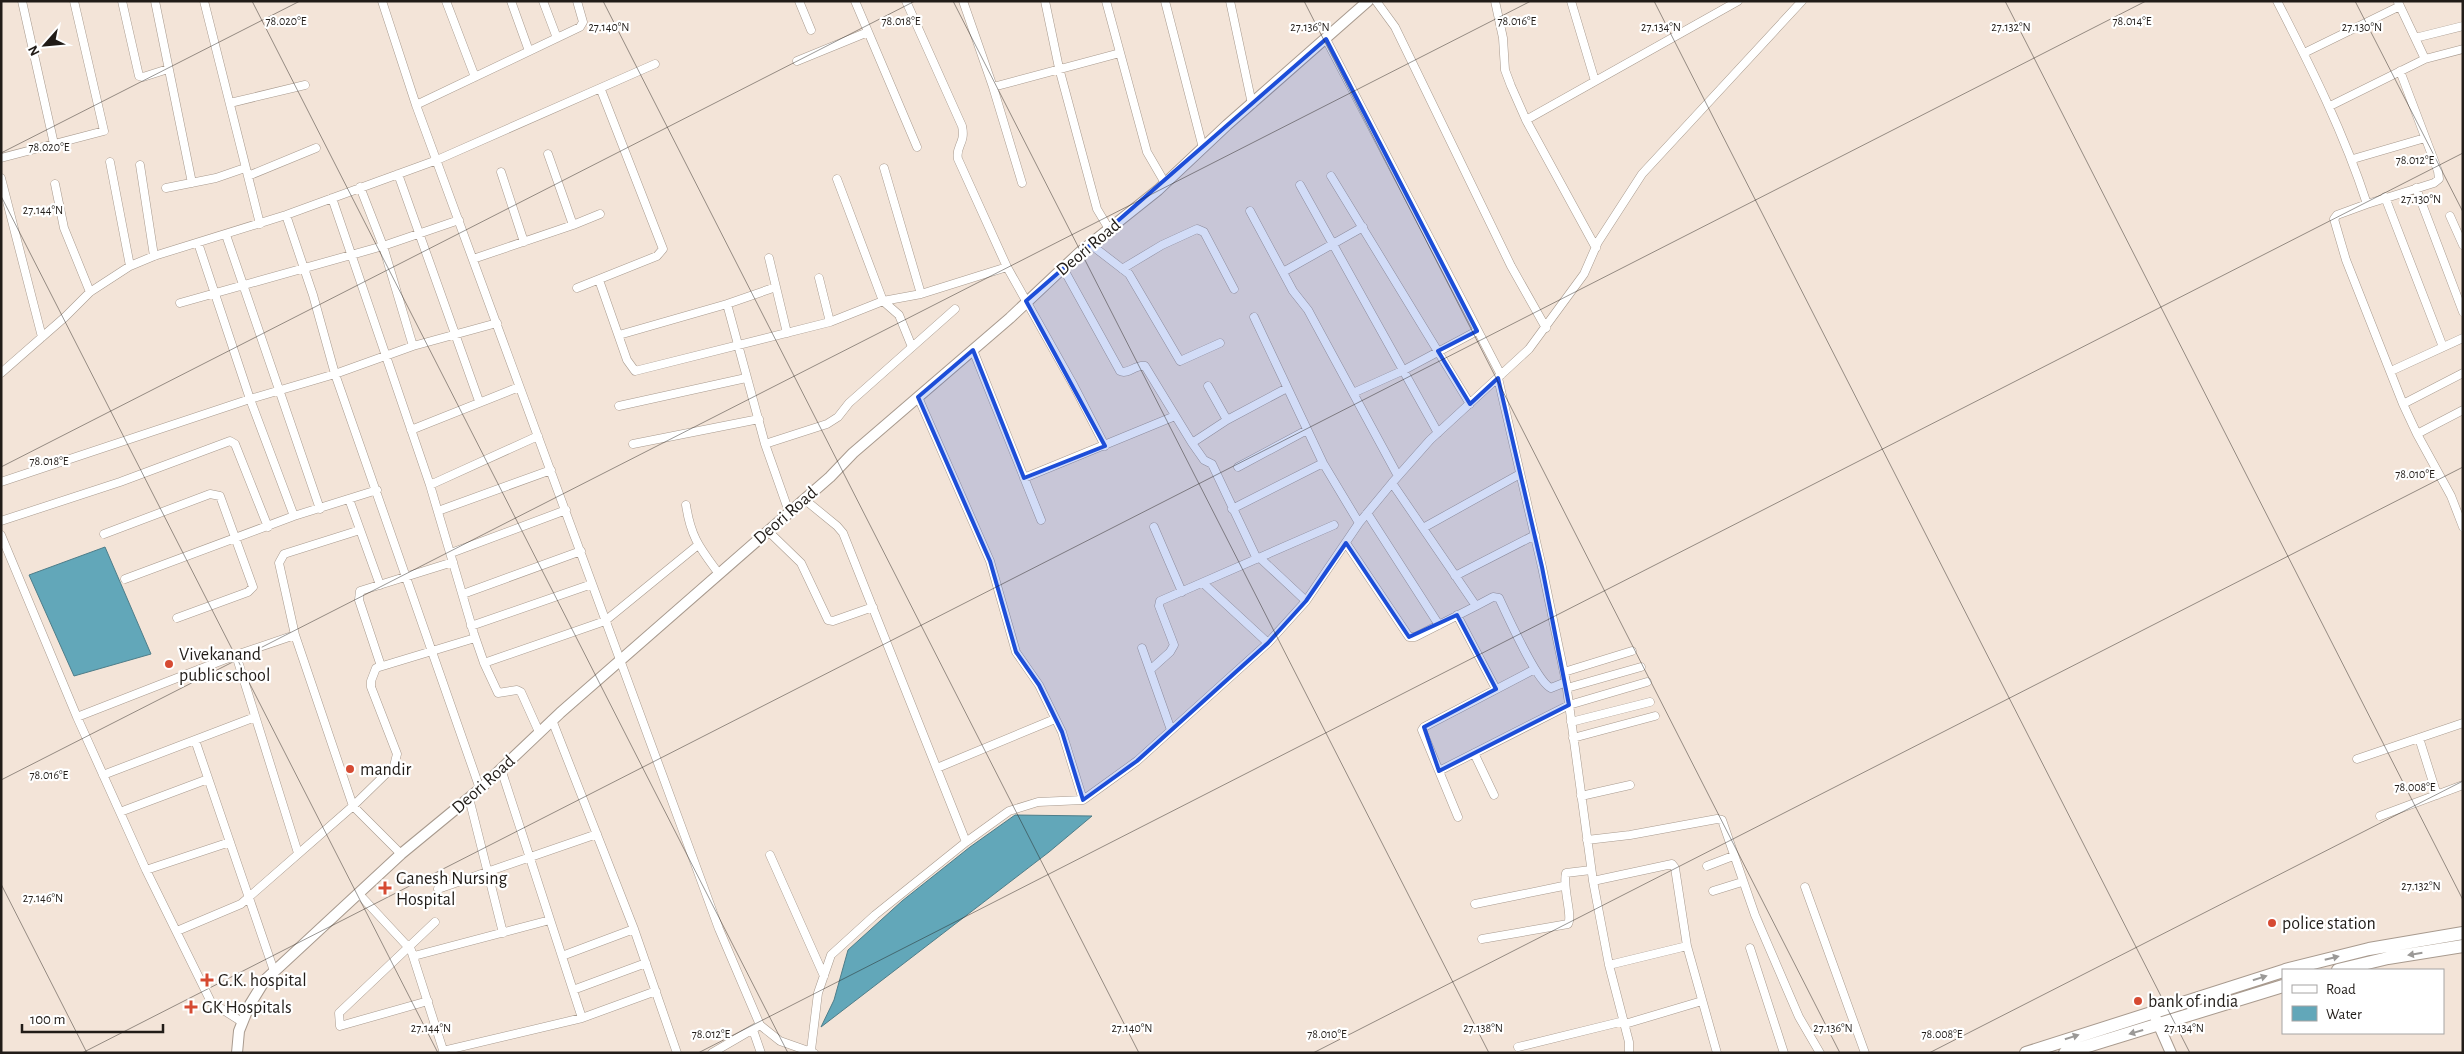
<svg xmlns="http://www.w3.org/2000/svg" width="2464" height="1054" font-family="'Alegreya Sans',sans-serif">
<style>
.water{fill:#62a7b9;stroke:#4e7d89}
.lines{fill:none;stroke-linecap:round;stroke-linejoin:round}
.minor-casing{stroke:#a89a8e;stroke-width:9}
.tertiary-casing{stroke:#a89a8e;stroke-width:12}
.trunk-casing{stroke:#a89a8e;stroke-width:14}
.minor{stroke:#fff;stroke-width:8}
.tertiary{stroke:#fff;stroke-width:10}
.trunk{stroke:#fff;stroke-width:12}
.oneway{fill:#9b9997}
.marked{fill:#1d4ed8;fill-opacity:0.2;stroke:#1d4ed8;stroke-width:4;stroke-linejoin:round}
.ticks{fill:none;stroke:#211c18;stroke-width:1;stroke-opacity:0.45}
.poi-dot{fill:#d64a32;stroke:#fff;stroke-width:2}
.labels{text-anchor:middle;stroke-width:4.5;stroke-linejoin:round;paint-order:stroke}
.street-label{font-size:18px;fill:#211c18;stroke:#fff}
.poi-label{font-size:18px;fill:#211c18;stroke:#fff;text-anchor:start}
.ticks-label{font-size:12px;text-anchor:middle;fill:#211c18;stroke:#fff;stroke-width:4.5;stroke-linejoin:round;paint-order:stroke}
</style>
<rect width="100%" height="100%" fill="#f3e4d8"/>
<path class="water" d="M105,547L151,654L74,676L29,575Z
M1015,815L1092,816L1049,852L821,1027L834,1000L848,950L902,901L970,847Z"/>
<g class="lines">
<defs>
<path id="minor" d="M22,1L54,144
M122,1L139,76L143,77L168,69
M155,1L192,183
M204,1L260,224
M382,1L416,105L719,929L760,1025L780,1041L814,1053
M446,1L475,77
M511,1L529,51
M543,1L557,38
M799,1L811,30
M855,1L917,147
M906,1L962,126C966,144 955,146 958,159L1007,267L1074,386L1105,446
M963,1L993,87L1022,183
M1045,1L1059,68L1097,209L1109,229
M1106,1L1147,152L1165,183
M1165,1L1203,148
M1230,1L1252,104
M1376,1L1395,27L1511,266L1546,328
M1495,1L1503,38L1505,70L1511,86L1526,120L1596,248
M1571,1L1595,81
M2277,1C2311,67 2344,133 2367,204L2337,215L2334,219L2346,260L2403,404L2417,434L2451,496L2463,527
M2398,2L2425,59
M2415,38L2463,26
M1326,39L1501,375
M2304,53L2400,6
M797,61L868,32
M993,87L1120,53
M230,103L305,85
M416,105L580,27L583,22L577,1
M2330,106L2425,59L2463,49
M1526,120L1738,1
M548,154L573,225
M1,158L104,131L74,1
M2353,159L2425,138
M110,162L130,266
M140,165L154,256
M884,168L921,294
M501,172L524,242
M398,174L479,401
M248,176L316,148
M1331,176L1470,404
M1,178L42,337
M55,184L64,228L90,292
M1300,185L1438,433
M360,187L383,246L413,346
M166,188L216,178L245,168
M2416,188L2463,312
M2385,197L2443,347
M332,198L430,485L474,634L484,663
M2367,204L2434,183L2439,179L2438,171L2400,71
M1250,211L1293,291L1308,310L1398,476
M286,215L313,295L335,374L480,789
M2450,216L2463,245
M226,235L320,509
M198,243L250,399L294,516
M1090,244L1129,274L1180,361L1220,343
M769,258L787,333
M473,259L573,225L600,214
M1063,268L1120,371C1128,375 1136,364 1145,366L1192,443L1227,420L1208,386
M1122,269L1162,245L1197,229L1204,232L1234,289
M1283,272L1363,227
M819,278L830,322
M599,280L627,360L635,371L830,322L883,301L837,179
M577,288L657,256L663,249L601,90
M883,301L921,294L1007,267
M883,301L899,315L912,347
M180,303L383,246L459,220
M727,304L776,287
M1254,317L1323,463L1359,523
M619,335L727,304L765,444L789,512
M973,350L1041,520
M2391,371L2463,338
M1,373L65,317L90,292L130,266L154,256L286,215L437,160L655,64
M1498,378L1542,567L1566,682L1593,881L1609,965L1629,1042V1053
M1353,393L1404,370L1477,331
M918,397L990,561L1016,652L1039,685L1062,732L1083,800
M2403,404L2463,373
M619,406L746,378
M1227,420L1287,388
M411,430L519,387
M2417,434L2463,410
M1192,443L1204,460L1212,464L1257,559
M633,444L759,419
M765,444L827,424L838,417L849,403L955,309
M1238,467L1307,430
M1024,478L1175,416
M1,482L250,399L335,374L413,346L497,323
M1392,483L1476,606L1493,597L1499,598C1507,615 1537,682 1551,688L1566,682
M430,485L538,436
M349,499L380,585
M804,499L837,526L843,533L966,842
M686,505C691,538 700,548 719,574
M1232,509L1323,463
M438,511L551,470
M1367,513L1439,625
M1,521L120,482L230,441L235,444L268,527
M1154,527L1182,592
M1423,528L1520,474
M360,530L284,554L279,563L295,635L353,806L401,854
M768,531L801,563L828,620L833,621L873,607
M104,534L210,494L220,496L253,587L248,592L177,618
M1,535L77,717L146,870L211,1002L242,1022
M1346,543L1409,637H1415L1476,606
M451,553L566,510
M1260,558L1306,601
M1455,576L1535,535
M125,579L294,516L377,490
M1203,583L1268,643
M463,594L581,551
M1457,615L1496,689
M471,626L592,584
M1142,648L1171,730
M236,655L298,853
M381,666L359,600L360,591L453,562
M1150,670L1170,652L1174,645L1159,606L1160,601L1334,525
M1564,672L1632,651
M1567,688L1641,667
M77,717L236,655L295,635
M552,720L634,929L677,1053
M1571,722L1650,702
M539,732L521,692L517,690L498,693L484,663L605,621L698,545
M1573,738L1655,716
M2419,738L2437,795
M195,740L274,971
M1474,753L1494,795
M2357,759L2463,723
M937,768L1055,719
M501,769L582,1018
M1439,771L1569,705L1647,682
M103,775L255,717
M1581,796L1630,785
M469,798L503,933
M120,812L208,779
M2380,816L2463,785
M1458,817L1422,730L1424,727L1535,669
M1587,840L1630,835L1717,819L1722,820L1755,915L1799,1017L1820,1053
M770,855L824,976
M1707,866L1733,856
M146,870L230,842
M1593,881L1672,864L1675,868L1687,946
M1805,887L1865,1053
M438,889L597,834
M1713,891L1742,882
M359,894L411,950L444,1053
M1475,904L1563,886
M177,931L241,904L353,806L394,766L397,754L371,687V681L376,668L475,638
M1482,939L1568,924C1573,916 1562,887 1566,873L1591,870
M1750,948L1784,1053
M414,956L550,920
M562,956L634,929
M1609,965L1687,946L1717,1053
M573,990L646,963
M428,1001L340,1026L339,1013L435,922
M1625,1024L1702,1001
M753,1030L761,1053
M1518,1047L1624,1021
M811,1050L818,993L831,955L875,915L966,842L1009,811L1038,802L1083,800L1137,761L1268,643L1306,601L1359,523L1392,483L1430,440L1529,349L1584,274L1598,242L1642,174L1802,1
M443,1051L582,1018L656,991
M712,1053L760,1025"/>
<path id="tertiary" d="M2153,1012L2171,1053
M237,1053L239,1031L249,1006L265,980L401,854L480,789L560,713L830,477L853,453L1010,318L1079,253L1158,190L1227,125L1368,1"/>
<path id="trunk" d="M2285,970L2369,949L2463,933
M2338,970L2388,958L2463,946
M2026,1053L2283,971
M2065,1053L2283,986"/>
</defs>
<use href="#minor" class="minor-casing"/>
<use href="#tertiary" class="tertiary-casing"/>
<use href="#trunk" class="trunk-casing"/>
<use href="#minor" class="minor"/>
<use href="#tertiary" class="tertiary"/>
<use href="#trunk" class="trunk"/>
</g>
<defs><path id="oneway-solid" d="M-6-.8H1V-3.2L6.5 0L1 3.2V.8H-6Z" transform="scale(1.25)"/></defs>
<g class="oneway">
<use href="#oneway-solid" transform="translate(2415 954) rotate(171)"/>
<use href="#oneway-solid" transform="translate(2332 958) rotate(-14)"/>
<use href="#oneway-solid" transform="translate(2260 978) rotate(-17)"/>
<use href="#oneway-solid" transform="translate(2136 1032) rotate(164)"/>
<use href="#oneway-solid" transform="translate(2072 1037) rotate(-18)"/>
</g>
<path class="marked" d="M1326,39L1477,331L1438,351L1470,404L1498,378L1542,567L1569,705L1439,771L1424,727L1496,689L1457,615L1409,637L1346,543L1306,601L1268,643L1137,761L1083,800L1062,732L1039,685L1016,652L990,561L918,397L973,350L1024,478L1105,446L1026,301Z"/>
<path class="ticks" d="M252,1L788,1053M603,1L1139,1053M953,1L1489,1053M1304,1L1840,1053M1654,1L2190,1053M2005,1L2463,900M2355,1L2463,212M1,153L300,1M1,196L438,1053M1,467L915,1M1,780L1531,1M1,884L87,1053M82,1053L2146,1M698,1053L2463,153M1313,1053L2463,467M1929,1053L2463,781"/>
<g class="poi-dot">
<circle cx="169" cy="664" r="5"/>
<circle cx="350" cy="769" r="5"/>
<path d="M382.5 880.5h5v5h5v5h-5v5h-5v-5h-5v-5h5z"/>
<circle cx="2272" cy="923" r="5"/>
<path d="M204.5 972.5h5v5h5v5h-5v5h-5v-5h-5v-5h5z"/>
<circle cx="2138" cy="1001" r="5"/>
<path d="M188.5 999.5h5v5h5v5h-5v5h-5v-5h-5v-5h5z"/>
</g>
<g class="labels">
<g class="street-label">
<text transform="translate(1088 247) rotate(-40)" y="6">Deori Road</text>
<text transform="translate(785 515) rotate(-41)" y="6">Deori Road</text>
<text transform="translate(483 784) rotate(-42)" y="6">Deori Road</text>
</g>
<g class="poi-label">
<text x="179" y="660">Vivekanand<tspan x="179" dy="21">public school</tspan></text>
<text x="360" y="775">mandir</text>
<text x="396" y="884">Ganesh Nursing<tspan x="396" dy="21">Hospital</tspan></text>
<text x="2282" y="929">police station</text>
<text x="218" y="986">G.K. hospital</text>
<text x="2148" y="1007">bank of india</text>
<text x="202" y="1013">GK Hospitals</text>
</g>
</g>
<g class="ticks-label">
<text x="286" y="25">78.020°E</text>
<text x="901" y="25">78.018°E</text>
<text x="1517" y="25">78.016°E</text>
<text x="2132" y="25">78.014°E</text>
<text x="2362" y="31">27.130°N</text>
<text x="609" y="31">27.140°N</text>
<text x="1310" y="31">27.136°N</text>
<text x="1661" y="31">27.134°N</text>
<text x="2011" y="31">27.132°N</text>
<text x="49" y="151">78.020°E</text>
<text x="2415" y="164">78.012°E</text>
<text x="2421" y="203">27.130°N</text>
<text x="43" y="214">27.144°N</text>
<text x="49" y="465">78.018°E</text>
<text x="2415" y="478">78.010°E</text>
<text x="49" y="779">78.016°E</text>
<text x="2415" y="791">78.008°E</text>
<text x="2421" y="890">27.132°N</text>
<text x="43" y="902">27.146°N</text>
<text x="431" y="1032">27.144°N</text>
<text x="1132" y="1032">27.140°N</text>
<text x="1483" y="1032">27.138°N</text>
<text x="1833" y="1032">27.136°N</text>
<text x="2184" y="1032">27.134°N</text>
<text x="711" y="1038">78.012°E</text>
<text x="1327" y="1038">78.010°E</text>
<text x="1942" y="1038">78.008°E</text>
</g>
<rect width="2464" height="1054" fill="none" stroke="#211c18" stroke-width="5"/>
<rect x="2282" y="969" width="162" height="65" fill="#ffffff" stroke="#a6a4a3"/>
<rect x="2292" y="985" width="25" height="8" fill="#ffffff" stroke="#a6a4a3"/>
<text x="2326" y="994" font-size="15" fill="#211c18">Road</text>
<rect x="2292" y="1006" width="25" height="15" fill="#62a7b9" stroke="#a6a4a3"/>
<text x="2326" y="1019" font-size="15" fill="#211c18">Water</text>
<g transform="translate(45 45) rotate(243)" stroke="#ffffff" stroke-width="4" paint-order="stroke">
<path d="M0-4L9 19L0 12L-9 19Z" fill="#211c18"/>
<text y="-8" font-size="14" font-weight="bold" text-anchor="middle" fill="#211c18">N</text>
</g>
<path d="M22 1024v8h141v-8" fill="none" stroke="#211c18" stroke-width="2.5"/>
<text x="30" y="1024" font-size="15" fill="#211c18" stroke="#ffffff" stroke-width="4" paint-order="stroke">100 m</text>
</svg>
